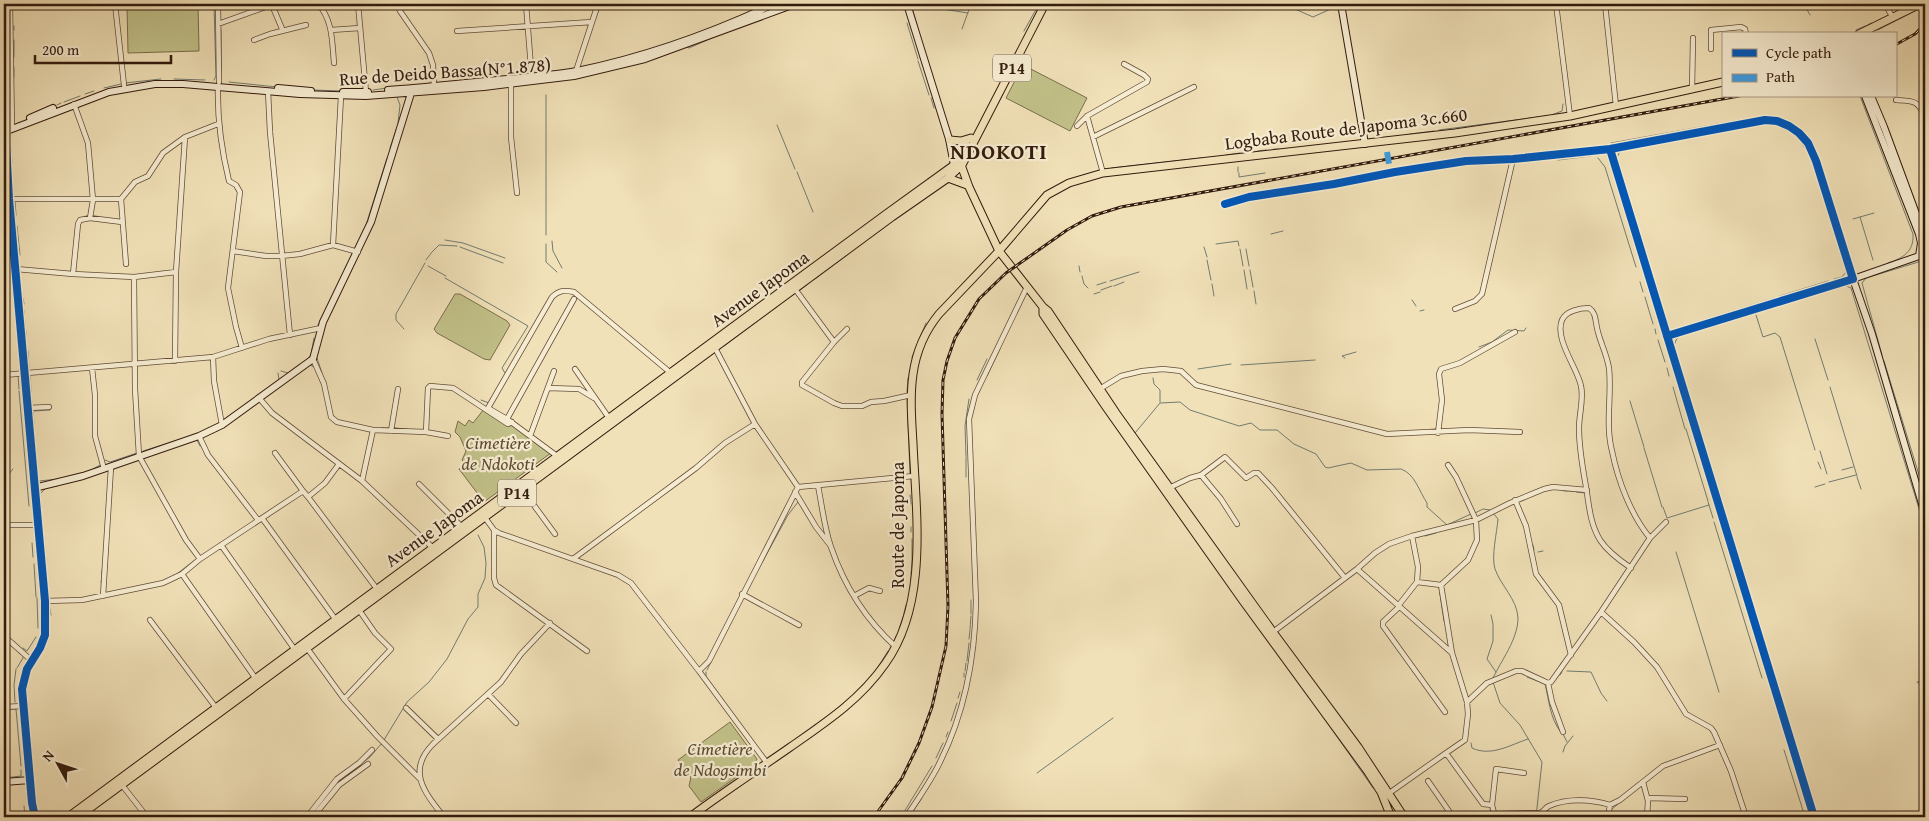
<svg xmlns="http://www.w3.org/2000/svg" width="1929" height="821" font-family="'Gentium Book Plus',serif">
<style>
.green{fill:#c2c189;stroke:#7a6e4b}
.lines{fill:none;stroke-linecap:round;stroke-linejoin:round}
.stream{stroke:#717c71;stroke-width:1}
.street-casing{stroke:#624c38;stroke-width:6}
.secondary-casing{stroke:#331a0d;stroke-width:8}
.primary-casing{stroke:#331a0d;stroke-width:9}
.street{stroke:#f6ecd1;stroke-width:4.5}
.secondary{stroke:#f6ecd1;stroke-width:6}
.primary{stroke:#f1e1b8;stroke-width:7}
.rail-casing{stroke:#331a0d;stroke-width:3}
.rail{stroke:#f6ecd1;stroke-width:1;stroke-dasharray:4;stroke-linecap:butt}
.quiet{stroke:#3e9bde;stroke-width:6;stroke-dasharray:12 6;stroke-linecap:butt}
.cycleway-casing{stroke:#f6ecd1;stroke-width:11}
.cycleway{stroke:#0057b8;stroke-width:8}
.labels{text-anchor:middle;stroke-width:4.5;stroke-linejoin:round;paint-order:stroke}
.shield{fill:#f6ecd1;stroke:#6e5948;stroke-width:1}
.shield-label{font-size:16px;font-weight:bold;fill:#331a0d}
.street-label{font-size:18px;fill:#331a0d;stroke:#f6ecd1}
.park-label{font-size:18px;font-style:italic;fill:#5e4c32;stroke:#f6ecd1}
.district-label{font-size:22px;font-weight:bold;letter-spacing:1px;fill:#331a0d;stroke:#f6ecd1}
</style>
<rect width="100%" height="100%" fill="#f1e1b8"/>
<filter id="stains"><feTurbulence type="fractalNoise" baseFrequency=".004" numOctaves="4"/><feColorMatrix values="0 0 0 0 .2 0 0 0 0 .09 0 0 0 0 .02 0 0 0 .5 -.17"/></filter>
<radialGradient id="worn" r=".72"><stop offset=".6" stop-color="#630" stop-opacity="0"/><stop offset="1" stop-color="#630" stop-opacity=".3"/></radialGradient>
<path class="green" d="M198,4L199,51L128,53L127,5Z
M1023,65L1087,98L1070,131L1006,98Z
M455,294H460L507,321L510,325L490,360L484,359L437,333L434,329Z
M484,409L510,423L551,453L484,502L459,469L465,463L462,460L466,451L460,437L455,432L458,421L465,426L469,420L473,423Z
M730,722L757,759L755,764L701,802L689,786L691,777L678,760Z"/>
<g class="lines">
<path class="stream" d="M363,4L364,8
M911,4L917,25
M921,4L923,6L968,13
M962,4H969
M1442,4L1450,5L1452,4
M1471,4C1481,9 1499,12 1508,4
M1804,4L1810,15
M1412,6L1417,4
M1295,9L1313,17L1335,7
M596,17L601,4
M1875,22L1883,18
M907,23L918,59
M4,26V99
M14,26V30
M1866,26L1871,23
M962,29L971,4
M221,30V73
M1856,30L1865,26
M1878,30L1919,9
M1024,31L1039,4
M14,40V57
M686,47L689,48L721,34
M918,61L929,95
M14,67V77
M174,79L205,80
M214,80L216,76L214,4
M229,82L277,87
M125,83L161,79
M104,88L121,84
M313,90L342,91
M373,90L387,88
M85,94L94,91
M546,95V235
M1860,96L1913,234C1914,252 1903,258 1888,263
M397,97L400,105L398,123
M931,98L934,108
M64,102L80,96
M57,105L61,103
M1554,114L1562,111L1563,104
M1780,119C1794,124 1803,131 1811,143L1813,142L1816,151
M4,125V124
M777,125L795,169
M1772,125L1782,127
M1439,130L1546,116
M1410,134L1434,131
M10,139L12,163
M1611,143L1751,118H1776
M390,148L397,127
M1353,148L1365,146
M1274,149H1279
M1258,151L1266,150
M1226,155L1240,153
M1598,158L1605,167L1636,267
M1558,160L1591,156
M1616,160L1619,153L1624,149
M1238,167V172
M1112,168L1201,158
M797,172L813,212
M1239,173V177L1265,173
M15,201L16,215
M1860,217L1873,260
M1853,219L1874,213
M366,225L387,158
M17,226L20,255
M1271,234L1283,231
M445,240L463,243L505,258
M552,241L553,251L562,268
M546,244V262L557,272
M1216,244L1238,241L1239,246
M460,247L503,263
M1204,247L1207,257
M1240,249L1243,266
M1246,249L1249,266
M426,260L432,252L439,245L457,246
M1207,260L1211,280
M428,266L446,276
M1079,266L1080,272
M1244,270L1247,289
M1250,270L1253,287
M1082,276L1084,284L1088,288
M445,278L528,326L502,368L505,373
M815,279L847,255
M1834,279L1842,277L1846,272L1839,249
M1110,281L1139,272
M1640,282L1643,292
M1212,284L1214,296
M1097,285L1106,282
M1114,286L1124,282
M1101,290L1112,286
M799,291L808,284
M1254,291L1256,304
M1094,294L1100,292
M1780,296L1828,281
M1645,297L1653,324
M23,298L24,304
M1412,300L1416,306
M1773,306L1844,285L1851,288L1925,528
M24,310L25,325
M1420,311L1424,310
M1749,314L1766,309
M1756,315L1763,337L1775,333L1780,337L1815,450
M318,325L326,310
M1681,327L1774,298
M404,329L396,320V314L425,263
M1655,329L1656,334
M26,331V341
M1815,339L1828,380
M1658,340L1665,362
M724,346L795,293
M1674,346L1676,340L1682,334L1742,316
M1479,347L1492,342L1508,330L1524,331L1526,328
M28,351L29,368
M1882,355L1862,283L1866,278L1925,260
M912,357L926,323
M317,358L322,373
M1345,358L1342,356L1356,352
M308,359L311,354L314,338
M1884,361L1919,475
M310,365L314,367
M1241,365L1315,360
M1667,368L1669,376
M1198,369L1231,364
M281,371L288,373L300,364
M18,375L19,389
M30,375L32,404
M987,376L1000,349
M1153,378L1154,384L1160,390V402
M977,380L987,359
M1673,387L1685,429
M1830,387L1857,476
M19,391L29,506
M907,392L908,378
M260,394L279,380L278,373
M907,397L910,474
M976,398L980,390
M481,400L489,403
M1630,401L1644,447
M33,410L34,424
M34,411L50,410
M628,417L649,401
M381,428H390
M394,428L407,429
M611,429L616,425
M1686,429L1708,501
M217,431L245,412
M1135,433L1160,403L1180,402L1190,410L1239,426L1251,423L1260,430H1277L1294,444L1316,454L1325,467L1328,468L1351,463L1367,470L1401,469C1415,474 1419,491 1427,503V507L1447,525L1471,514
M197,440L200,446
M1644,448L1662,507
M143,451L178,440
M1820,451L1827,474
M577,454L606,432
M966,456L965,426L969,399
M966,457V477
M105,460L110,462L137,453
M1818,462L1821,469
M93,469L100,465
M1842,470L1853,467
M113,472L114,468
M1857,477L1861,489
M4,480L13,469
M39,481L58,479
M1921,481L1925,494
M1829,482L1856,475
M1815,487L1825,484
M526,491L532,487
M1564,491H1568
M1569,491H1574
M1576,492L1585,493
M40,494L46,488L57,486
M910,495L911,504
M1708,502L1713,518
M1663,507L1667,518L1709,505
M1475,513L1483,509L1490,510
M1493,513L1498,519C1497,532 1491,557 1495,569C1501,586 1517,599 1518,618C1518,639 1501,661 1493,678
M42,521L45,549
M1714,522L1762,678
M911,527V532
M1425,536L1436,533
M1415,538L1422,536
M912,539V558
M32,543L33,557
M1533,545L1534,550
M45,552L46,560
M1538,552L1543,551
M1676,552L1719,692
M46,561L47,587
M34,564L36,597
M758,570L788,515L798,502
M178,573L195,560
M102,575V570
M911,575L912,559
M101,582L102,577
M1439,587L1444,621
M910,590L911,577
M37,598L38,628
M49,603L51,615
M904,613L906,605
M971,614V600
M1491,615L1493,624V641L1487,659L1496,672
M899,629L904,614
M970,629L971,616
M895,639L896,636
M969,639L970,630
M23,648L27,651L36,637
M967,661L969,643
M878,667L888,651
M17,668L24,656L19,653
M707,670L711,662
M1557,670L1562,662
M965,671L966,663
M1567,671L1591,672L1601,693L1607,701
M1560,675L1562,672
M706,676V672
M964,677V673
M1527,677L1545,684C1549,700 1550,718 1560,731
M1493,682L1500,703L1520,725L1542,762L1536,817
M1917,682L1925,680
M1918,683L1925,681
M26,685L37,813
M958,698L960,692
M1310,698L1373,788
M15,702L14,685L16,669
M6,709H16L21,766
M1784,710L1818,817
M951,721L957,703
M818,723L826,717
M1563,734L1567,742
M946,737L948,732
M384,740L407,702L429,682L447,659L468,619L478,607V594L485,578L486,563L484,547L478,535
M793,741L816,724
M1471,743L1472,748C1491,757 1510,745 1528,739
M781,750L789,743
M1784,750L1805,817
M1563,752L1565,746L1573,736
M936,758L943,743
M352,771L370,757L382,743
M1037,773L1113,718
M4,778L21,776V770
M330,791L341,779
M24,806L25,817
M1490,806L1491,817
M1403,809L1412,817
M1611,810L1619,803
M697,817L767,767
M901,817L932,766
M909,817L922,798"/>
<defs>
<path id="street" d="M10,4L12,129
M46,4V6L74,4
M115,4L124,85
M218,4L219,82
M318,4C333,20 332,42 334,63
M358,4L366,92
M397,4L400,11L429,53L433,65L434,87
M526,4L532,80
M1556,4L1570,116
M1605,4L1616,106
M1885,4L1893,18
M272,5L283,31
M218,24L274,4
M331,30L360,28
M457,31L592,22
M254,40L270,34L306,25
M1711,49V30L1741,27L1745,29L1746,34
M576,71L598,4
M511,84V137L517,193
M218,86C217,120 221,148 229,181L236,185L240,192L228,288L236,327L242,348
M1692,90L1693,38
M268,91L270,132L290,335
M1896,100C1914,101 1917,100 1925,116
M74,104L88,143L93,200L90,218
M1087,116L1103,173
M1077,126L1087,116L1147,82L1148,79L1144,75L1124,64
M1093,137L1194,87
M9,199H121
M1225,204L1249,197L1334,184L1395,172L1466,161L1513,159L1610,149
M4,244H14
M333,245L341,96
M233,251L266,256H281L300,254L333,245L358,252
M126,264L121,199L135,182L148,176L163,153L185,137L218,124
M16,269L73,274L134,277L176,272
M73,274L78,224L80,220L90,218L122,222
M134,277L135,389L139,456L186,540L200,559
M795,289L834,342
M1455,309L1475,301L1482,294L1513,159
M847,329L834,342L802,382V385L834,403L842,406H862L871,402L884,401L911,395
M1667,336L1853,279
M714,346L755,424L798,487L709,661L699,671L767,763
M213,357L214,381L222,425
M313,359L324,384L331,417L337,422L373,430L426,432L448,436
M175,361L176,272L185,137
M92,368L95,395V436L104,469
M575,369L609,418
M4,375L213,357L269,339L321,328
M548,388L579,389L594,398
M1098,390L1121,376L1142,371L1163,369L1181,371L1196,385L1387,434L1469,430L1520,432
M260,399L272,413L362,481L433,548
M28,408L49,407
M507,419L574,299
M391,431L398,389
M426,432L428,388L430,386L453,388L508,424L512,422
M1438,433L1442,400L1439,374L1441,369L1460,363L1515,332
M199,436L208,455L258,520
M530,436L554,371
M275,453L303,491
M557,456L507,419L488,408L552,297C559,290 565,290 574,292L672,374
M1201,475L1221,499L1237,524
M362,481L373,430
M419,484L462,527
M818,486C822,505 824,527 831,547C844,585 866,620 896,647
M798,487L914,476
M1169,488L1190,478L1201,475L1225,457L1246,478L1254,473H1258L1272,488L1345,578
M522,489L555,534
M795,492L816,527L830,545
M308,497L377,589
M1515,500L1526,526L1536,574L1559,605L1571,655
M483,515L494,530L499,533L618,575L631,583L699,671
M262,518L336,620
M4,523L6,525H38
M494,530V578L496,585L587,651
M221,545L295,650
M573,559L696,468L725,443L755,424
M1631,568C1619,560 1608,552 1600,540C1589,522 1589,502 1585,481C1582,464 1579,446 1579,428C1579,414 1584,399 1581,386C1578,369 1554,339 1562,320C1566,311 1580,308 1589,308C1597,313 1595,323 1598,332C1601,344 1607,355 1609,368C1612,396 1605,424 1612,451C1618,481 1631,515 1650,538
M1357,569L1452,653L1467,702L1468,714L1465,740L1446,753L1483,804L1492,805
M182,574L256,679
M1417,582L1441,585L1468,560L1477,540L1476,520L1456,477L1448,465
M1441,585L1452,653
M742,594L799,625
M103,596L111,467
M854,596L869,588L880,591
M45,601L82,600L163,583L182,574L200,559L303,491L308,497L325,483L339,464
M1398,606L1417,582L1418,567L1412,536
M1399,607L1383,622V626L1445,712
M1601,612L1634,642L1657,667L1686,714L1711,728L1714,732L1731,771L1746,817
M150,620L217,709
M1273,632L1357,569L1375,553L1389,544L1412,536L1476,520L1510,503L1544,489L1553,487L1587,490
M4,636L32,661
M307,648L344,699L377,736L420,779
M1548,683L1552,702L1563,732
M488,694L516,723
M344,699L391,649L375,633L359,610
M1467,702L1487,683L1516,671H1522L1548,683L1551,682L1601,612L1650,538L1666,522
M4,707L23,706
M406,708L438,739
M1428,781L1453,817
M1643,782L1648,801L1647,817
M122,785L147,817
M1388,794L1446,753
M1648,798L1685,799
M1610,805L1620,800L1663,766L1720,745
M1495,814L1540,813C1544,811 1545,808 1549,806C1567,798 1591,799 1610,805L1608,817
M307,817L337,779L359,763L372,750
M313,817L339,785L368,764
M444,817C425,793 406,771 433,744L501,682L521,654L550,623
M906,817C918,799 931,781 940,762C965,712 975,657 976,602L969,419L975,395L1027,287
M1495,817L1492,805L1496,769L1524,773"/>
<path id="secondary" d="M907,4L949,139L954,165
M1341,4L1365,144
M278,88L311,91
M388,90C421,88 454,84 486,81C517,78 547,76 577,71C645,57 712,33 774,4
M343,92H368
M1865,96L1919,234L1921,243L1919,256
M1871,96L1884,127L1925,238
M30,118L53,108
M5,129L9,199L45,601V635L40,648L27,669L22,689L32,803L35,817
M4,132L109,92L155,84H183L300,94L366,96L484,87L574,76L645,59L795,4
M1853,279L1925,254
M34,488L83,476L199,436L222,425L313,359L323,322L371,222L412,90
M4,782L30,780
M1814,817L1610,149L1765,120L1777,121L1799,133L1813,153L1842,247L1872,334L1925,514"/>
<path id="primary" d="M1859,34L1920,4
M950,140L961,141L971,138
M960,162L969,187L999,251L1043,307L1048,311L1116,413L1273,632L1358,747L1404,817
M948,178L967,185
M1043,307V314L1106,407L1243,601L1368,772L1381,792L1391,817
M68,817L886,214L954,165L959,160L967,145
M78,817L892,217L948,178L962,165L1045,4
M690,817C722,793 756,771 789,748C825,723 860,700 885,664C929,603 916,514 913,443C910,395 907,353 939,314L999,251L1047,195L1069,183L1103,173L1455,133L1570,116L1723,82"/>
</defs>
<use href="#street" class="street-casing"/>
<use href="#secondary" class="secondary-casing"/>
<use href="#primary" class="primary-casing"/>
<use href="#street" class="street"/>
<use href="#secondary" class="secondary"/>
<use href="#primary" class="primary"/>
<defs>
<path id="rail" d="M1895,45L1915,34L1925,24
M874,817L902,778L919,743L932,707L946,646L948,606L942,414L943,380L947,361L955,338L979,299L1006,273L1067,230L1092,216L1121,207L1739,96"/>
</defs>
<use href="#rail" class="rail-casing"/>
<use href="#rail" class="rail"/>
<path class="quiet" d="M1387,152L1390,170"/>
<defs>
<path id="cycleway" d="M5,127L9,199L45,601V635L40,648L27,669L22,689L32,803L35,817
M1610,149L1814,817
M1225,204L1249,197L1334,184L1395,172L1466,161L1513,159L1610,149L1765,120L1777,121L1789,126L1799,133L1808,143L1816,161L1853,279L1667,336"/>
</defs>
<use href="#cycleway" class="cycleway-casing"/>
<use href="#cycleway" class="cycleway"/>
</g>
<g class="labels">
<g class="shield">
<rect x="993" y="54.5" width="38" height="27" rx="4"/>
<rect x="498" y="479.5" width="38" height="27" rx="4"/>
</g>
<g class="shield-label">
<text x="1012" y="74">P14</text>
<text x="517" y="499">P14</text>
</g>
<g class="street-label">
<text transform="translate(445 72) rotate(-4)" y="6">Rue de Deido Bassa(N°1.878)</text>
<text transform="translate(1346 129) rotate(-7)" y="6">Logbaba Route de Japoma 3c.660</text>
<text transform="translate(760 289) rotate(-36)" y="6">Avenue Japoma</text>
<text transform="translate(898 525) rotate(-90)" y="6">Route de Japoma</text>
<text transform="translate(434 529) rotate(-36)" y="6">Avenue Japoma</text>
</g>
<g class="park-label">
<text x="498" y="449">Cimetière<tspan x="498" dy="21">de Ndokoti</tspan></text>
<text x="720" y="755">Cimetière<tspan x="720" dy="21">de Ndogsimbi</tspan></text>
</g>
<g class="district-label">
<text x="999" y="159">NDOKOTI</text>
</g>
</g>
<rect width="1929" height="821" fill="none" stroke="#f1e1b8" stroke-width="20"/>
<rect x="5" y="5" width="1919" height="811" fill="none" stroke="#331a0d" stroke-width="2.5"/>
<rect x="10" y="10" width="1909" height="801" fill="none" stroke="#331a0d"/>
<rect x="1722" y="32" width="175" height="65" fill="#f6ecd1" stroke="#a89883"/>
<rect x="1732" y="49" width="25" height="8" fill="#0057b8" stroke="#a89883"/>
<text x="1766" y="58" font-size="15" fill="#331a0d">Cycle path</text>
<rect x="1732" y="74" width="25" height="8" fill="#3e9bde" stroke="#a89883"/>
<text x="1766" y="82" font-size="15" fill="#331a0d">Path</text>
<g transform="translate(58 764) rotate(310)" stroke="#f6ecd1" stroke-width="4" paint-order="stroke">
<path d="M0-4L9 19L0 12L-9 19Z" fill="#331a0d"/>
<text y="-8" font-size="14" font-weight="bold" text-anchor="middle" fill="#331a0d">N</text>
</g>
<path d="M35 55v8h136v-8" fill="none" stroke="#331a0d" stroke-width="2.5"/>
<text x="42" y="55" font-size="15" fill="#331a0d" stroke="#f6ecd1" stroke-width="4" paint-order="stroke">200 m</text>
<rect width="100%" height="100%" filter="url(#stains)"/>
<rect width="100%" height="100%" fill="url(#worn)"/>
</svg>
